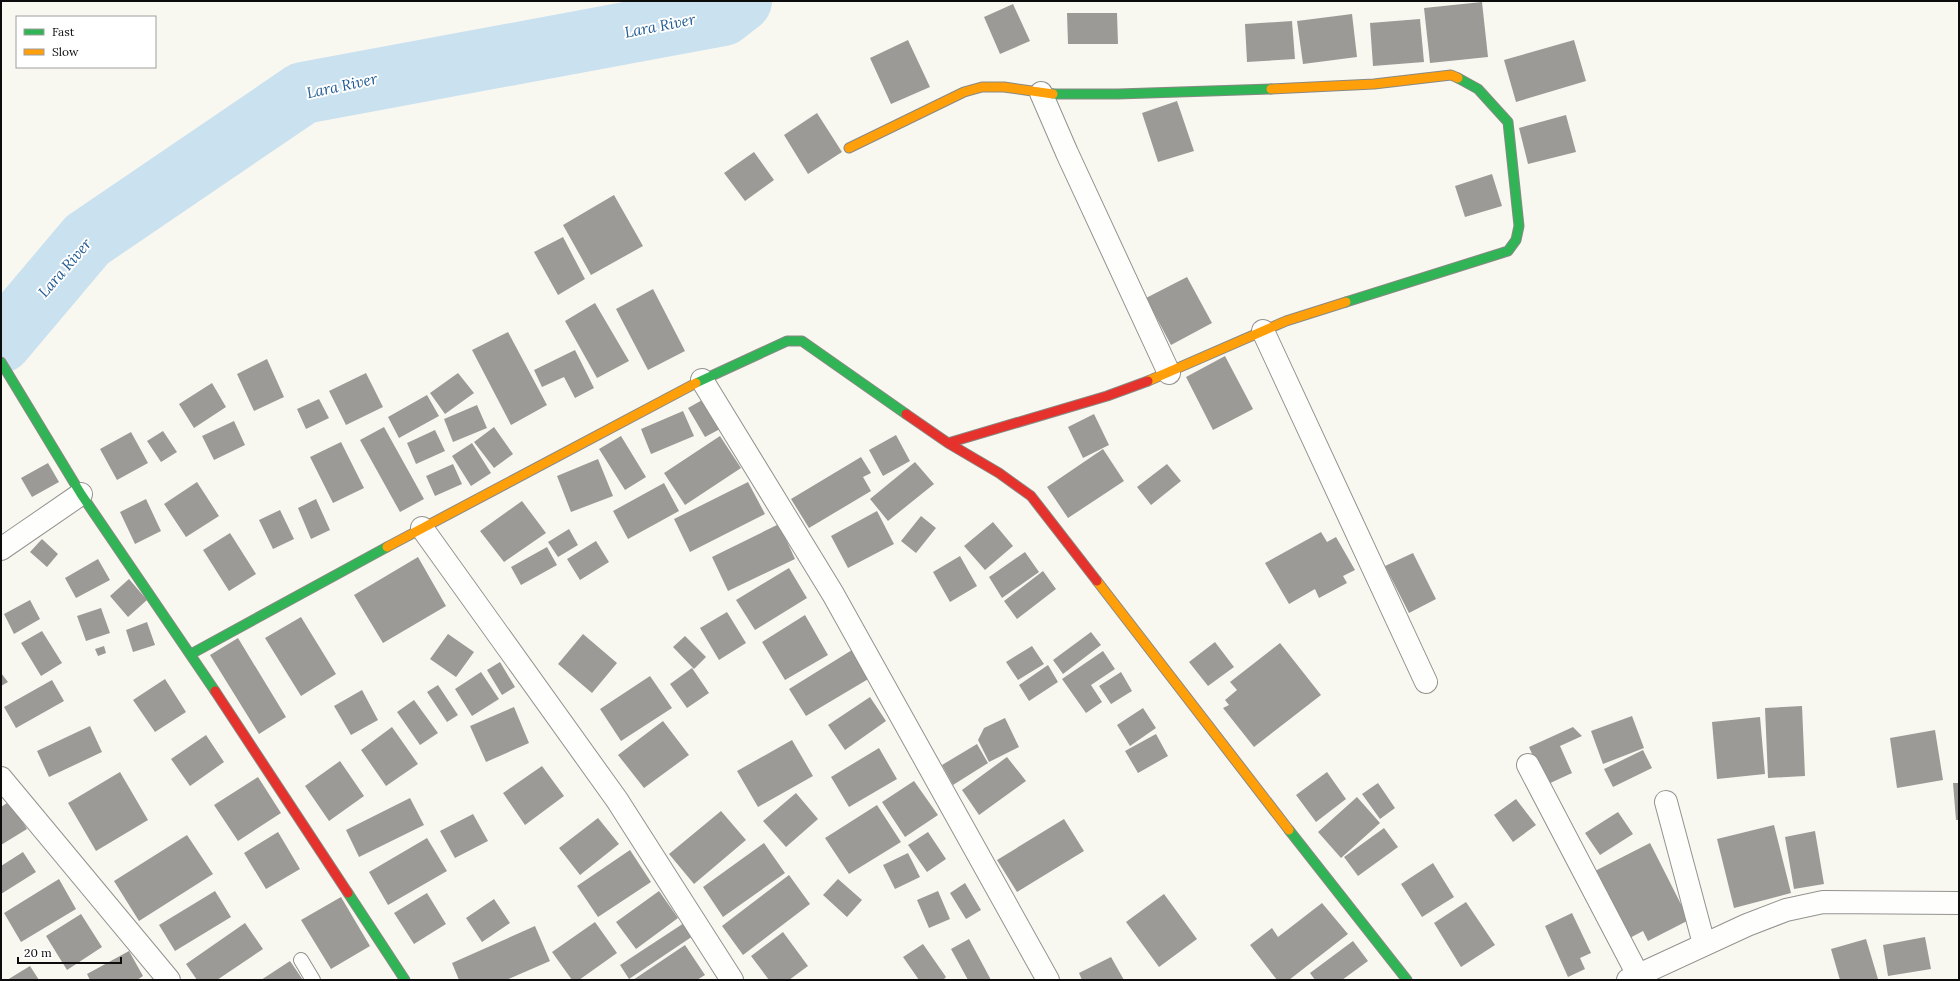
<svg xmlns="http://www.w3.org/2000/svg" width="1960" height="981" font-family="Lora,serif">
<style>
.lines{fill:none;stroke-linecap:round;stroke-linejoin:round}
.river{stroke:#cae1f0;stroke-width:62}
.building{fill:#9c9a96}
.lane-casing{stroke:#93928f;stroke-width:16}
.street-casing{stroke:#93928f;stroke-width:24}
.fast-casing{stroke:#898985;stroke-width:11}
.slow-casing{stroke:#898985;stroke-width:11}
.jam-casing{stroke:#898985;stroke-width:11}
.lane{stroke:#fefefd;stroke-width:14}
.street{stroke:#fefefd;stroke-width:22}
.fast{stroke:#30b455;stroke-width:9}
.slow{stroke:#ff9f0a;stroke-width:9}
.jam{stroke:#e5322d;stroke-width:9}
.labels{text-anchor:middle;stroke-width:4;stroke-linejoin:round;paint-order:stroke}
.water-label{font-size:15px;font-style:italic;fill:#215b92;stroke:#fff}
</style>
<rect width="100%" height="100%" fill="#f9f8f0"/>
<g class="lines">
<path class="river" d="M1,342L87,240L303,93L723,15L741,1"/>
</g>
<path class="building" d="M1482,2L1488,57L1430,63L1424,8Z
M1013,4L1030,41L1000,54L984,17Z
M1067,13H1117L1118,44H1068Z
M1352,14L1357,57L1303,64L1297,21Z
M1420,19L1424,62L1373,66L1370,23Z
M1292,21L1295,59L1247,62L1245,24Z
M908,40L930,87L891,104L870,58Z
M1574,40L1586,81L1516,102L1504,60Z
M1177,101L1194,151L1158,162L1142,113Z
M817,113L842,152L808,174L784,135Z
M1566,115L1576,152L1528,164L1519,128Z
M754,152L774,180L745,201L724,173Z
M1492,174L1502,206L1465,217L1455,186Z
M614,195L643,246L591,275L563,225Z
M563,237L585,279L558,295L534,252Z
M1187,277L1212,323L1171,345L1146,298Z
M653,289L685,351L648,370L616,309Z
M595,303L629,361L597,378L565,321Z
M508,332L547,405L511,425L472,350Z
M575,350L594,388L575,398L564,377L542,387L534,370Z
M1225,356L1253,409L1213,430L1186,377Z
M267,359L284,397L254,411L237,374Z
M366,373L383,407L346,425L329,391Z
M458,373L474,393L445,414L430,393Z
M212,383L226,407L194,428L179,404Z
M427,395L439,416L399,438L388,417Z
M319,399L329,418L306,429L297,409Z
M704,399L720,429L705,437L688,408Z
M477,405L487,428L453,442L444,419Z
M683,411L694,436L651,454L641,429Z
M1094,414L1109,445L1083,458L1068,427Z
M234,421L245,445L214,460L202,436Z
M384,427L424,499L400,512L360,440Z
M494,427L513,454L494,468L474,442Z
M435,430L445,451L416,464L407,443Z
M163,431L177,452L161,462L147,441Z
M131,432L148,463L117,480L100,449Z
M896,435L910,461L883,476L869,450Z
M621,436L646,477L625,490L599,449Z
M720,436L741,468L685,505L664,473Z
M341,442L364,488L333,503L310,457Z
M472,443L491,473L471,486L452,456Z
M1103,449L1124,481L1068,518L1047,487Z
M861,457L871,473L863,477L871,491L809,528L791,499Z
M598,459L613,496L571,512L557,476Z
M915,462L934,484L888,521L870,499Z
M48,463L59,482L32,497L21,478Z
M453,464L462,484L435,496L426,476Z
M1167,464L1181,481L1151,505L1137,487Z
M197,482L219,516L186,537L164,504Z
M748,482L765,514L690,552L674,519Z
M664,483L679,511L628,539L613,511Z
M146,499L161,531L135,544L120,512Z
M316,499L330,530L311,539L298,508Z
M522,501L546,533L504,562L480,531Z
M280,510L294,539L273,549L259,520Z
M877,511L894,544L848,568L831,536Z
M921,516L936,528L916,553L901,541Z
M993,522L1013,546L985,570L964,546Z
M779,524L795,559L728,591L712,557Z
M569,529L578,545L558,557L548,542Z
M1321,532L1327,542L1336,537L1355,570L1343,576L1347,583L1319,598L1315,589L1289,604L1265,563Z
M230,533L256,574L229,591L203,550Z
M42,539L58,554L47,567L30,552Z
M596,541L609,562L580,580L567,559Z
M547,547L557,565L521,585L511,567Z
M1025,552L1039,572L1002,598L989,577Z
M1413,553L1436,599L1409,613L1385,566Z
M960,556L977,586L950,602L933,572Z
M418,557L446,606L383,643L354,595Z
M98,559L110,580L76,598L65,578Z
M789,568L807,598L755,630L736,600Z
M1043,571L1056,589L1017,619L1004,601Z
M129,579L147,600L128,617L110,596Z
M30,600L40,619L14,634L4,614Z
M101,608L110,633L86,641L77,616Z
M727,612L746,643L719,660L700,628Z
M805,615L828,655L785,680L762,642Z
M301,617L336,674L301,696L265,638Z
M147,622L155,645L133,652L126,630Z
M42,631L62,663L41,676L21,643Z
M1091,632L1101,645L1063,674L1053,660Z
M448,634L474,652L456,677L430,659Z
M583,634L617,663L592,693L558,664Z
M685,636L706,657L694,669L673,647Z
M238,638L286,717L259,734L210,655Z
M1215,642L1234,667L1208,686L1189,662Z
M1280,643L1321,695L1254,747L1223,708L1229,705L1225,700L1237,690L1230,682Z
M104,646L106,653L98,656L95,649Z
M1032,646L1044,664L1018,680L1006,662Z
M852,650L870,678L806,716L789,689Z
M1103,651L1115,669L1091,685L1102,702L1086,713L1062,679Z
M500,662L515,687L502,695L487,670Z
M1048,665L1058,682L1029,701L1019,685Z
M692,668L709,693L687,708L670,684Z
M481,672L499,699L472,716L455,689Z
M1121,672L1132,691L1111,704L1099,686Z
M1,673L8,682L1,686Z
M650,676L672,708L621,741L600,709Z
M165,679L186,712L155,732L133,700Z
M52,680L64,701L16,728L4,707Z
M438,685L458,715L447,722L427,692Z
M362,690L378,720L351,735L334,706Z
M870,697L886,721L845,750L828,725Z
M414,700L438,733L420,745L397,712Z
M1802,706L1805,776L1768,778L1765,708Z
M514,707L529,743L486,762L470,726Z
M1143,708L1156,728L1130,746L1117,725Z
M1632,716L1644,748L1603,764L1591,731Z
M1760,717L1765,774L1717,779L1712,722Z
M1005,718L1019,747L989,762L978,740L984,728Z
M663,721L689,755L644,788L618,755Z
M90,726L102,752L49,777L37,751Z
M392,727L418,764L386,786L361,750Z
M1573,727L1582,736L1560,746L1572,773L1546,785L1529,747Z
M1935,730L1943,780L1897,788L1890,738Z
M1156,734L1168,756L1138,773L1125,751Z
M206,735L224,762L190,786L171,759Z
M792,740L813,776L758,807L737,771Z
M977,744L988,763L953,785L942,765Z
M879,748L897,779L849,807L831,777Z
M1643,750L1652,768L1613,787L1604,769Z
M1007,757L1026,781L979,815L962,790Z
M340,761L364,796L329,821L305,786Z
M542,766L564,796L525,825L503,793Z
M120,772L148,820L96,851L68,803Z
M1327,772L1346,799L1316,822L1296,795Z
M258,777L281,813L238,841L214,805Z
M914,781L938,815L905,837L882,802Z
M1378,783L1395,808L1380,819L1362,794Z
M1953,783H1959V820H1956Z
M796,793L818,819L786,847L763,821Z
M1357,797L1380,823L1341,858L1318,832Z
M410,798L424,825L359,857L346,830Z
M1516,799L1536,825L1513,842L1494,815Z
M10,801L27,829L1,845V807Z
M877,805L901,842L849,874L825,838Z
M721,811L746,840L694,884L669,854Z
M1618,812L1633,834L1600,855L1585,833Z
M473,814L488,841L455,858L440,831Z
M598,818L619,844L580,875L559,848Z
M1064,819L1084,851L1017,892L997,860Z
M1774,825L1791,893L1734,908L1717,839Z
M1384,828L1398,847L1358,876L1344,857Z
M1815,831L1824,884L1794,889L1785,837Z
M278,832L300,869L266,889L244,853Z
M928,832L946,859L927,872L908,845Z
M187,835L213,874L139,921L114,881Z
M427,838L447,871L388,905L369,872Z
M764,843L785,873L723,917L703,887Z
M1650,843L1689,920L1648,941L1643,931L1626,940L1591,873Z
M630,850L651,882L598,917L577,886Z
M23,852L36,872L1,894V866Z
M908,853L920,877L895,889L883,865Z
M1433,863L1454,897L1422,917L1401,884Z
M789,875L810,904L743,955L722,926Z
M59,879L76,909L21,942L4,913Z
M838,879L862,900L847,917L823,895Z
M965,883L981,910L966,919L950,893Z
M215,891L231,917L175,951L159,925Z
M659,891L678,918L636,949L616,922Z
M938,891L950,919L929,928L917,900Z
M427,893L446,924L414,944L394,913Z
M1164,894L1197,939L1159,967L1126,922Z
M341,897L370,946L331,969L301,920Z
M494,899L510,923L482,942L466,918Z
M1466,902L1495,945L1461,967L1434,923Z
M1322,903L1348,934L1289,980H1277L1250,945L1272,928L1278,937Z
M1572,913L1591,953L1580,958L1585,969L1568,977L1545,926Z
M81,914L102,947L67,970L46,936Z
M595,922L617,953L579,980H572L552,952Z
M245,923L263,949L217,980H197L186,964Z
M684,923L693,936L629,979L620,965Z
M535,926L550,961L506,980H459L452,963Z
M783,932L808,966L789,980H769L751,956Z
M1925,937L1931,969L1888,976L1883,945Z
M969,939L991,980H968L951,949Z
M1866,939L1878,979L1840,980L1831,949Z
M1353,941L1368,961L1342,980H1315L1310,973Z
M923,944L946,977L943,980H919L903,957Z
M685,945L705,975L697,980H633Z
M129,951L143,976L137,980H90L87,974Z
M1111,957L1124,980H1082L1079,973Z
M290,961L303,980H261Z
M30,966L39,980H7Z"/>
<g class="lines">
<defs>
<path id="lane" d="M301,960L313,980"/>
<path id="street" d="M1041,93L1067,153L1169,373
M1263,331L1426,682
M702,380L833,594L1048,980
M422,528L617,800L732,980
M1,549L81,494
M1528,765L1638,975
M1,778L169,980
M1666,802L1704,944
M1628,980L1747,925L1786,910L1823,902L1959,903"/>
<path id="fast" d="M1053,94H1118L1271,89
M1346,302L1508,251L1516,240L1519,226L1508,122L1478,89L1458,78
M1,362L81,494L215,691
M696,383L787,341H802L906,414
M191,654L387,547
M1289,830L1407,980
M348,893L405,980"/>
<path id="slow" d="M1271,89L1374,84L1451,75L1458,78
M849,148L964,92L982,87H1004L1053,94
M1148,381L1286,321L1346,302
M387,547L696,383
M1097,581L1289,830"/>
<path id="jam" d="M906,414L948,443L999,473L1031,496L1097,581
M948,443L1107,396L1148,381
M215,691L348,893"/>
</defs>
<use href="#lane" class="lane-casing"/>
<use href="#street" class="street-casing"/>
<use href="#fast" class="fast-casing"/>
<use href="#slow" class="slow-casing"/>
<use href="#jam" class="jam-casing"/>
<use href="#lane" class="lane"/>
<use href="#street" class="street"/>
<use href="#fast" class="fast"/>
<use href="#slow" class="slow"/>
<use href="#jam" class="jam"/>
</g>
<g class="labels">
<g class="water-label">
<text transform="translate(660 26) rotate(-11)" y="5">Lara River</text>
<text transform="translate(342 86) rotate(-12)" y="5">Lara River</text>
<text transform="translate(65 268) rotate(-49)" y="5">Lara River</text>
</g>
</g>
<rect width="1960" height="981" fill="none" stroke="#0c0c0c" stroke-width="4"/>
<rect x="16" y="16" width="140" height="52" fill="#ffffff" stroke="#9e9e9e"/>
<rect x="24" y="29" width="20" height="6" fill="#30b455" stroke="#9e9e9e"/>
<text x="52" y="36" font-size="12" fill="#0c0c0c">Fast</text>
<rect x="24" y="49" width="20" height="6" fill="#ff9f0a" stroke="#9e9e9e"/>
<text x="52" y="56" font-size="12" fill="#0c0c0c">Slow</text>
<path d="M18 957v6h103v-6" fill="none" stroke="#0c0c0c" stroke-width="2"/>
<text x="24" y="957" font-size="12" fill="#0c0c0c" stroke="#ffffff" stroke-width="3" paint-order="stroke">20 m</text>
</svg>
